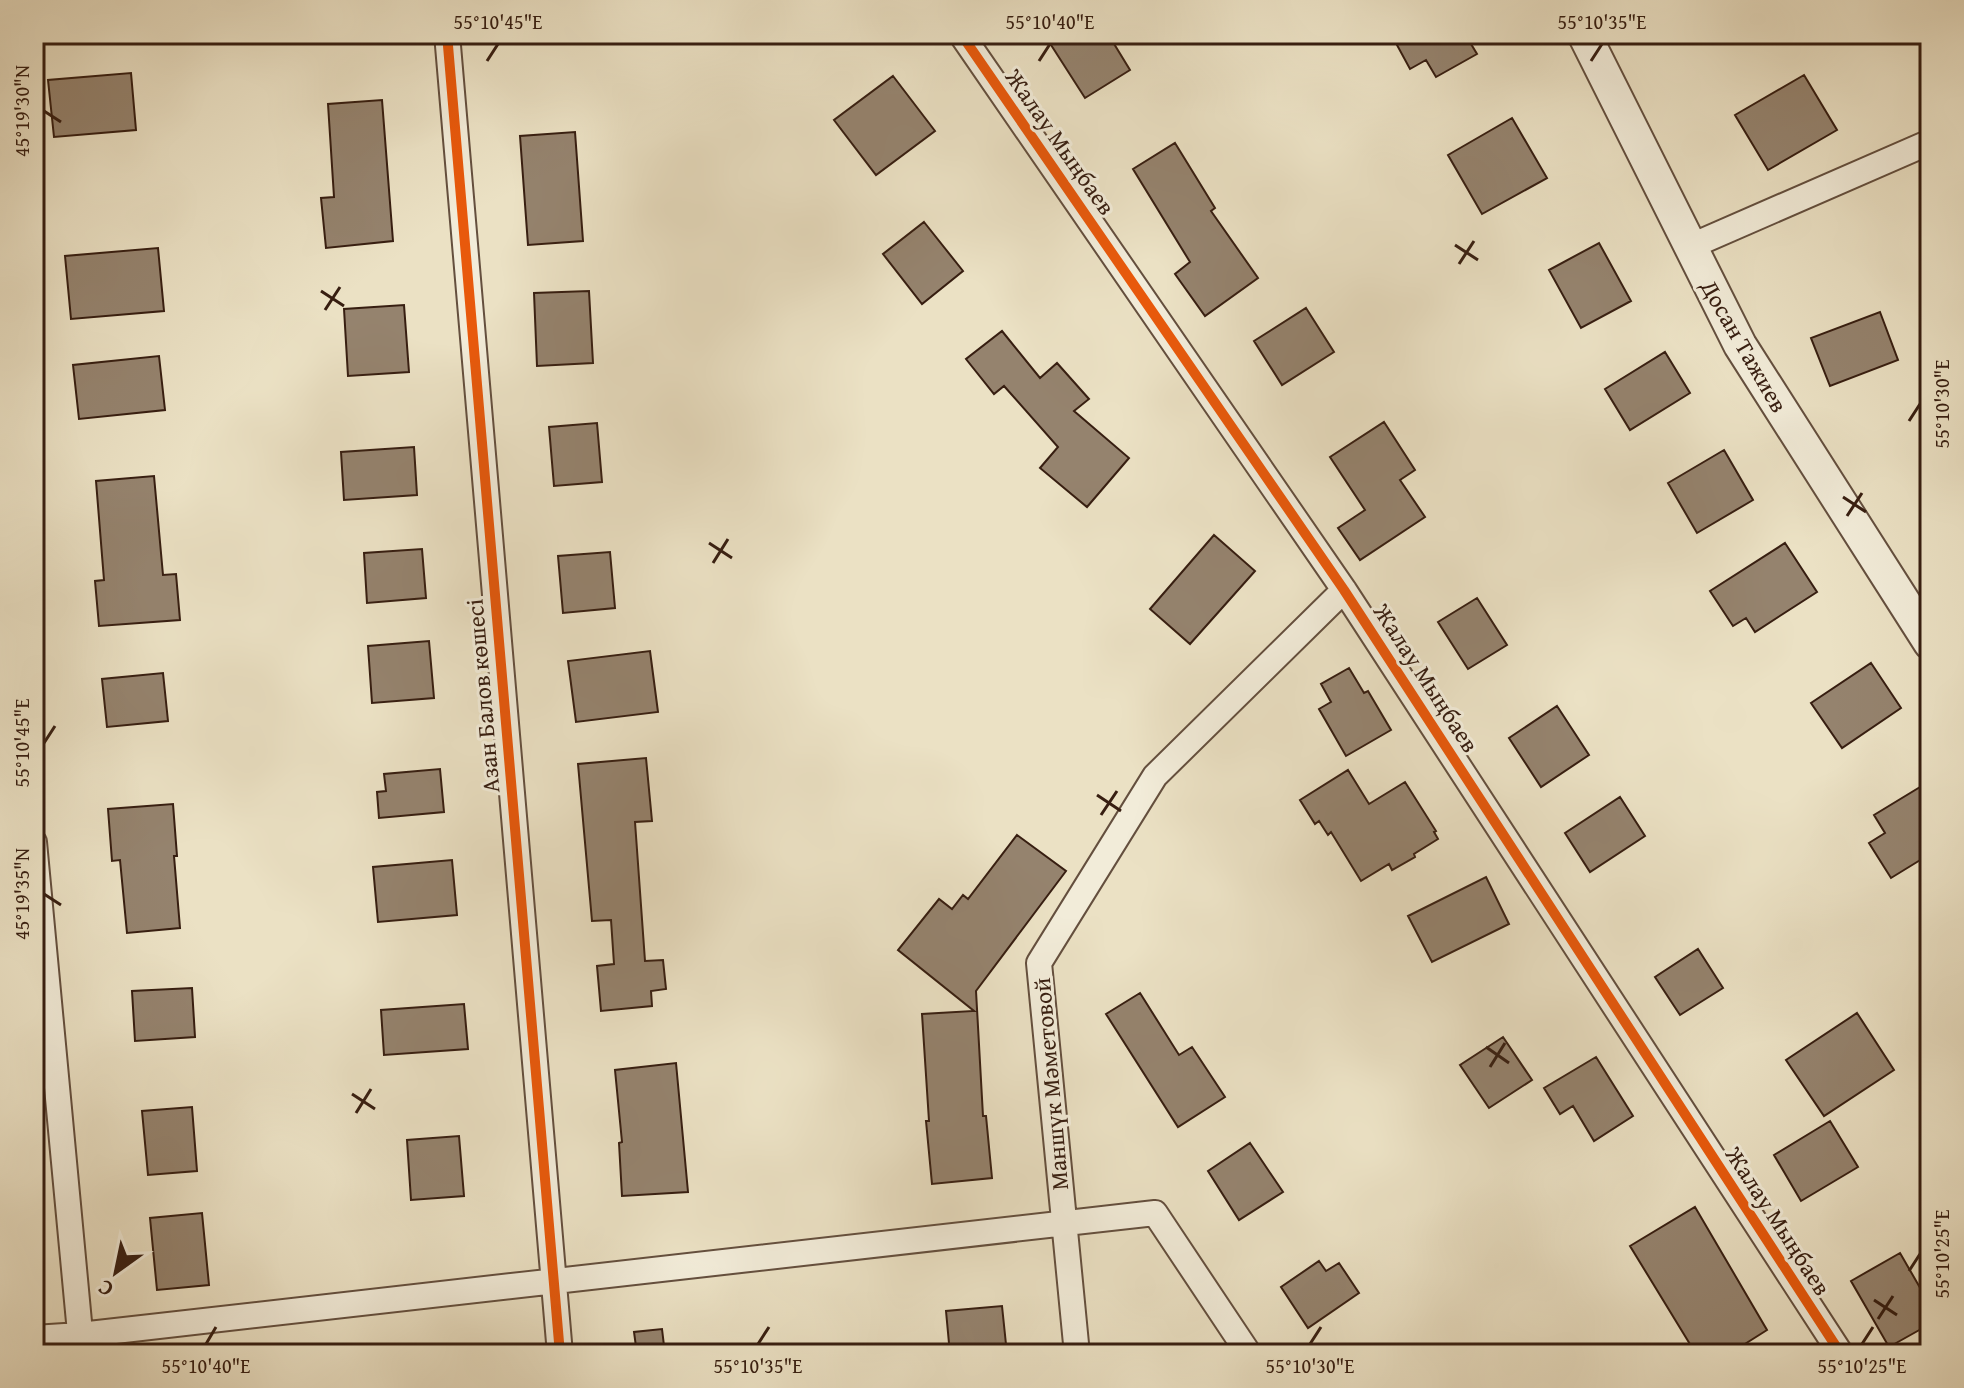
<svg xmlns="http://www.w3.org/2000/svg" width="1964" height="1388" font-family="'Gentium Book Plus',serif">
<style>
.building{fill:#95836e;stroke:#371e11;stroke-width:2}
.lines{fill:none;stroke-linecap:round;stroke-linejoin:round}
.minor-casing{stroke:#644f3e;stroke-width:28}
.tertiary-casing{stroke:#644f3e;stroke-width:36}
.minor{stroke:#f2ecd9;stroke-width:24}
.tertiary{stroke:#f2ecd9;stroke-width:32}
.cycleway-casing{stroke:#f2ecd9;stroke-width:15}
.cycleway{stroke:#e8590c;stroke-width:10}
.ticks{fill:none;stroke:#371e11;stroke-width:3}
.labels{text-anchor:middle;stroke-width:6;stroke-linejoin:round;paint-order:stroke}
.street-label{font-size:24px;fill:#371e11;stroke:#f2ecd9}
.neatline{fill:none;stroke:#371e11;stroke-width:3}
.ticks-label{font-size:20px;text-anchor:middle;fill:#371e11}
</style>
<rect width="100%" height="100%" fill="#ebe1c4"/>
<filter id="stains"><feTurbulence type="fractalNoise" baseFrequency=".0025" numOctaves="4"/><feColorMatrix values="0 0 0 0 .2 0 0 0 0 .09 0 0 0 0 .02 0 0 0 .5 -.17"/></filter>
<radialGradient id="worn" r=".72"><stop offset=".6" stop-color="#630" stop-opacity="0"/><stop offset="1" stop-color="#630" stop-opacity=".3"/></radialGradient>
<path class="building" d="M1044,34H1108L1130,70L1085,98Z
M1391,34H1465L1477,54L1436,77L1426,60L1410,69Z
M131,73L136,130L54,137L48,80Z
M1804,75L1837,130L1768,170L1735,115Z
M893,76L935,131L876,175L834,120Z
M382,100L393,241L326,248L321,198L334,197L328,104Z
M1512,118L1547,178L1482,214L1448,155Z
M575,132L583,241L528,245L520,136Z
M1175,143L1215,208L1211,211L1258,278L1205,316L1175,274L1190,262L1133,169Z
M924,222L963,271L922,304L883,254Z
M1599,243L1631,301L1581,328L1549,270Z
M158,248L164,311L71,319L65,256Z
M589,291L593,363L537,366L534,293Z
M404,305L409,372L348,376L344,309Z
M1306,308L1334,352L1282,385L1254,341Z
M1880,312L1898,360L1830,386L1811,338Z
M1002,331L1040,378L1057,363L1089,399L1074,411L1129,458L1087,507L1040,468L1058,447L1004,386L994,394L966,359Z
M1665,352L1690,393L1630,430L1605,389Z
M159,356L165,410L79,419L73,365Z
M1384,422L1415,470L1400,480L1425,517L1360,560L1338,528L1365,510L1330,457Z
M597,423L602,482L554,486L549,427Z
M414,447L417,495L344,500L341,452Z
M1724,450L1753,500L1697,533L1668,483Z
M154,476L163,575L176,574L180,620L99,626L95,581L104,580L96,481Z
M1214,535L1255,571L1190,644L1150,609Z
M1785,543L1817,592L1755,632L1746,618L1733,626L1710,591Z
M422,549L426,598L367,603L364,553Z
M610,552L615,608L563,613L558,556Z
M1477,598L1507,645L1468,669L1438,622Z
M429,641L434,698L372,703L368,646Z
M650,651L658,712L576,722L568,661Z
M1871,663L1901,708L1842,748L1811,703Z
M1349,668L1364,693L1368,691L1391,730L1346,756L1319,709L1331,702L1321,684Z
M163,673L168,721L107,727L102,679Z
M1557,706L1589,755L1541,787L1509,738Z
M646,758L652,821L635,822L645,961L663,960L666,989L651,991L652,1006L601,1011L597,966L614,964L611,920L592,921L578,764Z
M440,769L444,812L379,818L377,792L386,791L384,774Z
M1348,770L1369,804L1405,782L1436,831L1434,832L1438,839L1414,854L1415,857L1392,870L1389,864L1361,881L1331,832L1328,835L1319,821L1315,824L1300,800Z
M1930,781V854L1891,878L1869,843L1885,833L1874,815Z
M1620,797L1645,836L1590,872L1565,833Z
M173,804L177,856H174L180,928L127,933L120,860L112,861L108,809Z
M1017,835L1066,871L976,991L983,1116H986L992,1178L932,1184L926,1121H929L922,1014L974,1011L898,950L939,899L952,909L963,895L968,899Z
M452,860L457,915L378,922L373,867Z
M1486,877L1509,924L1432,962L1408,916Z
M1698,949L1723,988L1680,1015L1655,977Z
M192,988L195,1037L135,1041L132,991Z
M1140,993L1179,1055L1192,1047L1225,1097L1178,1127L1106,1014Z
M464,1004L468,1049L384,1055L381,1010Z
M1857,1013L1894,1070L1824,1116L1786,1060Z
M1503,1037L1532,1080L1489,1108L1460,1065Z
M1596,1057L1633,1116L1594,1141L1573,1106L1560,1114L1544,1088Z
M676,1063L688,1192L622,1196L619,1143L622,1142L615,1070Z
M192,1107L197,1171L148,1175L142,1111Z
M1830,1121L1858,1167L1801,1201L1774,1155Z
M459,1136L464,1196L411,1200L407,1140Z
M1250,1143L1283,1192L1239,1220L1208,1171Z
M1695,1207L1767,1330L1729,1354H1696L1630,1246Z
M202,1213L209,1285L157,1290L150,1218Z
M1900,1253L1930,1305V1324L1889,1347L1851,1281Z
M1319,1261L1326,1271L1339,1263L1359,1293L1308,1328L1281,1287Z
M1002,1306L1007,1354H950L946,1311Z
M662,1329L665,1354H637L634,1332Z"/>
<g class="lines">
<defs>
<path id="minor" d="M447,34L560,1354
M961,34L1344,590L1841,1354
M1689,247L1930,142
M34,842L82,1354
M34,1338L80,1335L1155,1213L1249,1354
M1077,1354L1039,963L1155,776L1344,590"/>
<path id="tertiary" d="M1584,34L1740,345L1930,643"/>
</defs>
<use href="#minor" class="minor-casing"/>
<use href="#tertiary" class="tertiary-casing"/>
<use href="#minor" class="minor"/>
<use href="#tertiary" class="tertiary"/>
<defs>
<path id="cycleway" d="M447,34L560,1354
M961,34L1344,590L1841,1354"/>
</defs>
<use href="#cycleway" class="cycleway-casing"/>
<use href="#cycleway" class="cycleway"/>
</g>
<path class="ticks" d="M487,61L498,44M1039,61L1050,44M1591,61L1602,44M44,111L61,122M1455,245L1478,260M1459,264L1474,241M321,291L344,306M325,310L340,287M1909,421L1920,404M1843,497L1866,512M1847,516L1862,493M709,543L732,558M713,563L728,539M44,743L55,726M1097,795L1121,811M1101,815L1117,791M44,894L61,905M1486,1047L1509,1063M1490,1067L1505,1043M352,1094L375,1109M356,1113L371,1089M1909,1271L1920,1254M1874,1300L1897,1315M1878,1319L1893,1296M206,1344L216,1327M758,1344L769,1327M1310,1344L1321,1327M1862,1344L1873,1327"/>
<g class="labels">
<g class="street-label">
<text transform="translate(1060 142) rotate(55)" y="8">Жалау Мыңбаев</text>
<text transform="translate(1744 346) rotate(60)" y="8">Досан Тажиев</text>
<text transform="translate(1426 678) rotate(57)" y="8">Жалау Мыңбаев</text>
<text transform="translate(483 696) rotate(-95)" y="8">Азан Балов көшесі</text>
<text transform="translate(1051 1084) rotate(-95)" y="8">Маншүк Мәметовой</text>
<text transform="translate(1778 1221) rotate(57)" y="8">Жалау Мыңбаев</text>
</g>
</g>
<rect width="1964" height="1388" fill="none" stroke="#ebe1c4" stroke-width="88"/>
<g transform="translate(116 1272) rotate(213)" stroke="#f2ecd9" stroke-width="6" paint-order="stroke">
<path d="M0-6L14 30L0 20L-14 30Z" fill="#371e11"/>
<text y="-12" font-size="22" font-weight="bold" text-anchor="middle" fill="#371e11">С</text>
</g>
<rect x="44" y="44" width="1876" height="1300" class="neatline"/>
<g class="ticks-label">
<text x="498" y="29">55°10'45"E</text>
<text x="1050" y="29">55°10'40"E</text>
<text x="1602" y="29">55°10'35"E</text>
<text transform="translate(22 111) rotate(-90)" y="7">45°19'30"N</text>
<text transform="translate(1942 404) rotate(-90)" y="7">55°10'30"E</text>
<text transform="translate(22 743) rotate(-90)" y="7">55°10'45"E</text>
<text transform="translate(22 894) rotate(-90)" y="7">45°19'35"N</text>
<text transform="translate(1942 1254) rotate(-90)" y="7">55°10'25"E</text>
<text x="206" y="1373">55°10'40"E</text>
<text x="758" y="1373">55°10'35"E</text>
<text x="1310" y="1373">55°10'30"E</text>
<text x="1862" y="1373">55°10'25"E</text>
</g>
<rect width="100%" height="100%" filter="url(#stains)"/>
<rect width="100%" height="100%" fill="url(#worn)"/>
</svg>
